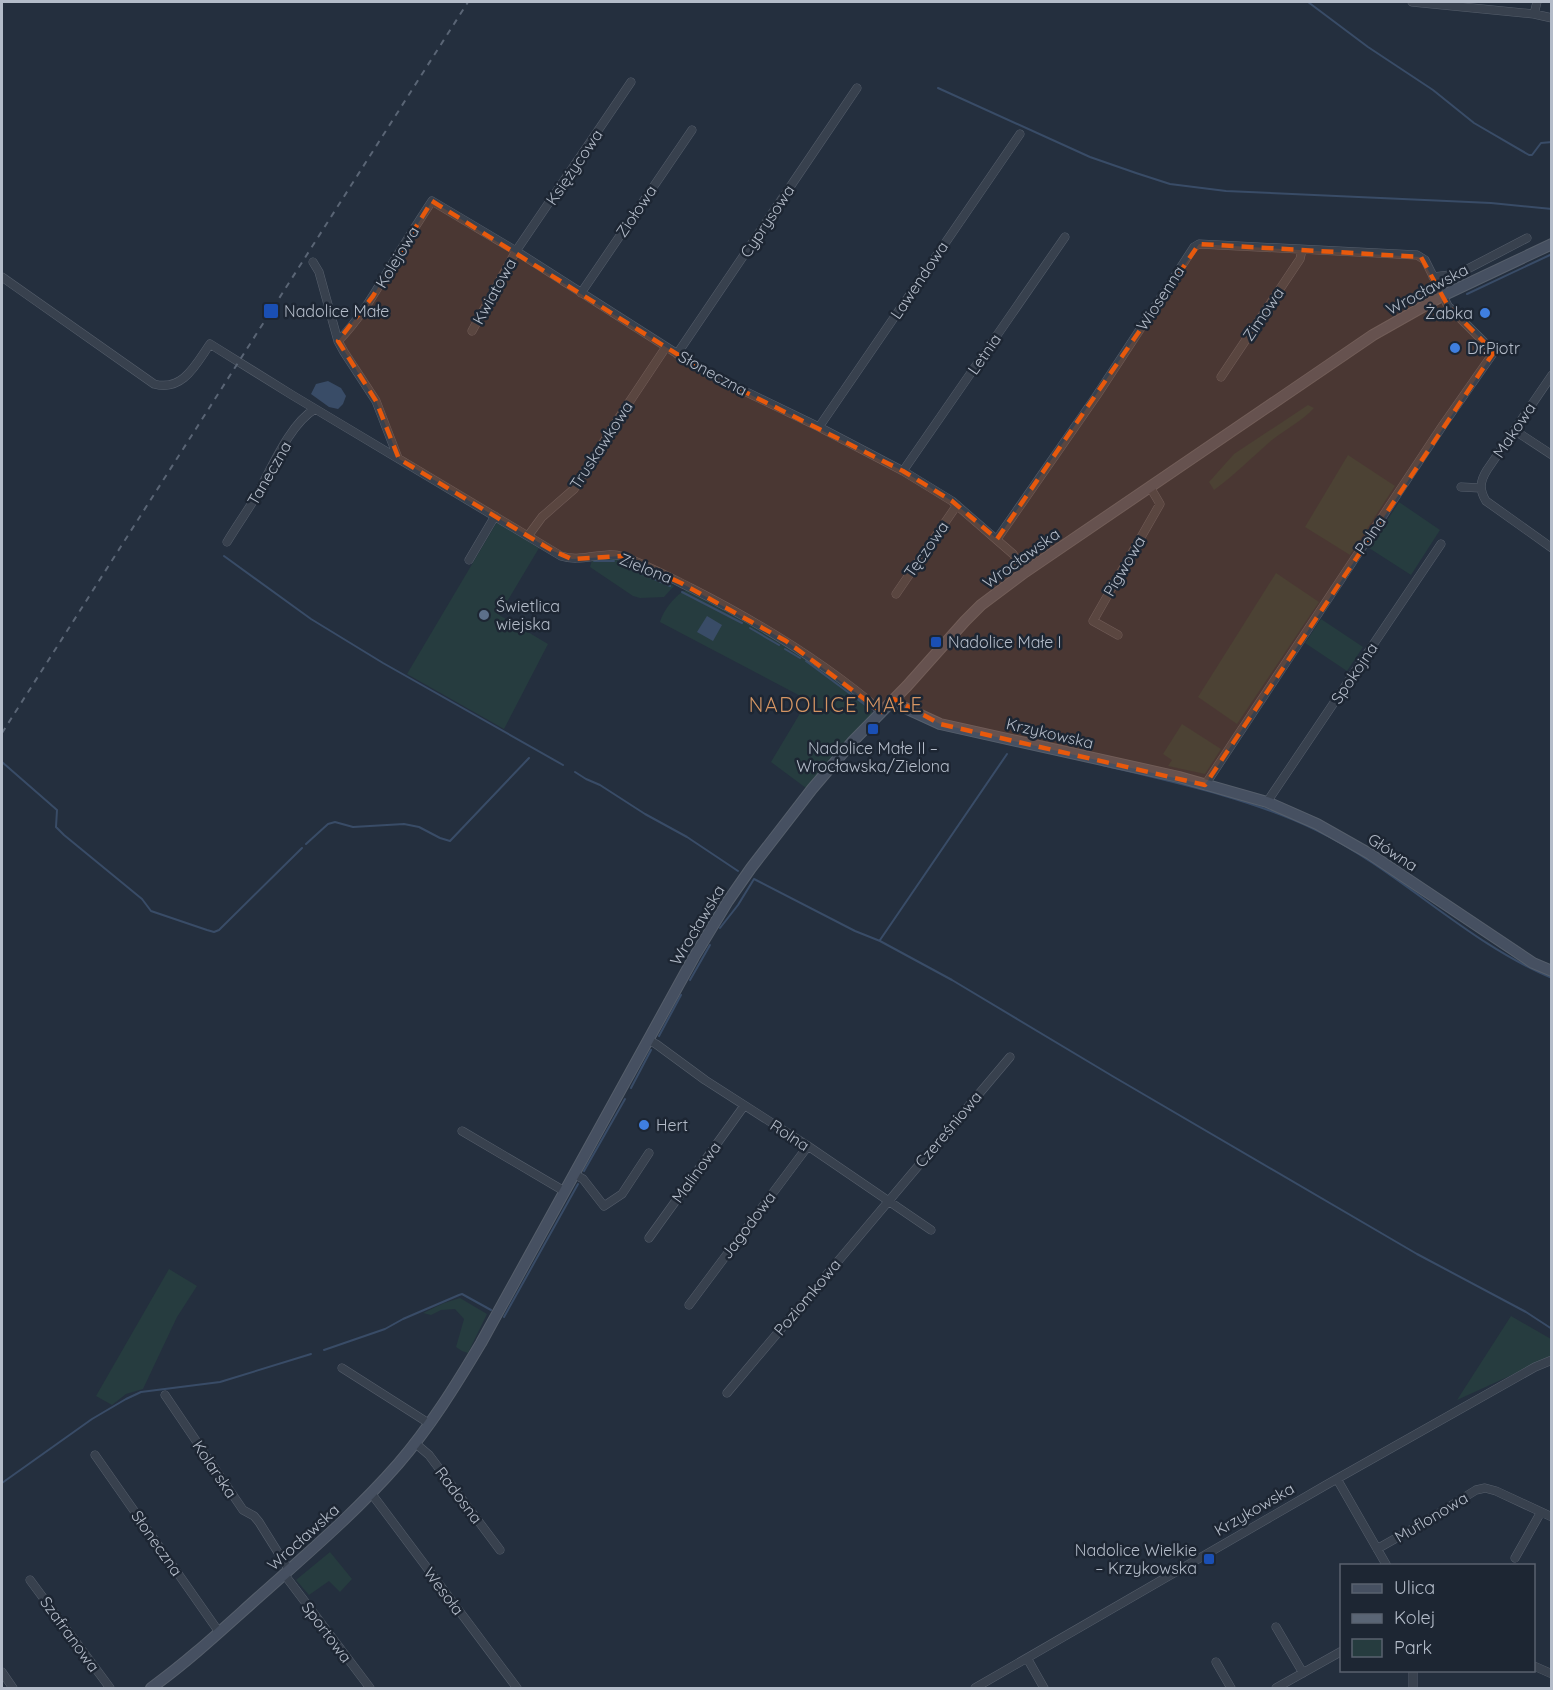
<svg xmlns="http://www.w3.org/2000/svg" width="1553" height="1690" font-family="Quicksand,sans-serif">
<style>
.green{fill:#263c3f}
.water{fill:#394c67}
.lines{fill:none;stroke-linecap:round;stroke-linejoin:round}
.stream{stroke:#394c67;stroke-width:2}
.street-casing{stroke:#565f6c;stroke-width:9}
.secondary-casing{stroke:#565f6c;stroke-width:12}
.street{stroke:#38414e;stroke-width:8}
.secondary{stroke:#465061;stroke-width:10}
.rail{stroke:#5a6575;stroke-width:2;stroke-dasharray:6 6;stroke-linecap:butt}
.marked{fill:#e8590c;fill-opacity:0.2;stroke:#e8590c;stroke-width:4.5;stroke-dasharray:12 8;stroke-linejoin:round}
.transit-dot{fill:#1a4fb4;stroke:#1d2633;stroke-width:2}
.shop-dot{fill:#3f7fe0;stroke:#1d2633;stroke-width:2}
.service-dot{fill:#5c6f8a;stroke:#1d2633;stroke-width:2}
.labels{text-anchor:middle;stroke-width:5;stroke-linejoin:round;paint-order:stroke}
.street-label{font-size:16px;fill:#b4bcc9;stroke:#1d2633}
.poi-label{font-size:16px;fill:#b4bcc9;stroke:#1d2633;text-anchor:start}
.quarter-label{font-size:20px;letter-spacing:1.5px;fill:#d59563;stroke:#1d2633}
</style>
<rect width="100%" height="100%" fill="#242f3e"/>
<path class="green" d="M1308,405L1314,408C1302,421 1286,429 1272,440C1252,457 1235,475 1214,490L1209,482L1234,454Z
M1348,455L1395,486L1350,555L1305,527Z
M1399,502L1440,530L1411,575L1369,548Z
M497,522L539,548L499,615L548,644L504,729L407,674Z
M594,559H614L628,563L674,586L664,597L640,598L633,596L590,567L592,560Z
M1276,573L1319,602L1237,724L1198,697Z
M686,590L749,624L806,659L866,703L872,712V715L808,788H806L771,762L808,700L660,622C663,611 675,595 686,590Z
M1321,619L1363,647L1347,671L1305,643Z
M1182,724L1221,749L1205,774L1168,766L1172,760L1163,754Z
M169,1269L197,1286L177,1317L143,1389L126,1394L112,1405L96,1396Z
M460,1298L487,1314L468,1353L462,1351L456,1347L464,1319L455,1309L441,1310L431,1315L423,1313L444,1303Z
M1511,1316L1551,1339V1357L1457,1400Z
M330,1552L352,1579L340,1592L329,1581L309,1595L296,1580Z"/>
<path class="water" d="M328,381L341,388L346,396L343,404L338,409L329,407L311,394L316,384Z
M707,616L722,625L713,641L697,632Z"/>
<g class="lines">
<path class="stream" d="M1308,2L1368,47L1433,90L1474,123L1529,155H1532L1541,143L1552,142
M938,88L1090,157L1136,173L1170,184L1226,191L1491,203L1552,209
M1467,294L1552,254
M224,556L311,619L383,663L563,765
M594,561H614
M623,565L670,586
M682,592L742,623
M750,628L779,645
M785,649L800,658
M806,661L868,707
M2,762L57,810L56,827L64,835L142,899L151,911L207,930L214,932L219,930L302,848
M1102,765C1173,782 1250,798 1316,830C1399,870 1467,943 1552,978
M575,772L586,779L600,785L645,814L687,837L738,871
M306,844L328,824L335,822L353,827L404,824L419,827L440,838L450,841L529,758
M720,928L738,905L754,879L855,931L880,941L952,980L1114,1077L1417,1254L1526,1312L1552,1329
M880,940L1007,754
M690,980L710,945
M659,1036L681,995
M631,1088L651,1050
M584,1171L625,1099
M504,1317L578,1184
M324,1350L385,1329L403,1319L459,1295L462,1294L491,1310
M2,1483L92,1419L126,1399L141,1392L220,1382L311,1354"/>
<defs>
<path id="street" d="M1412,2L1534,14L1537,2
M1534,14L1552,18
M313,262L319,272L338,341L344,352L376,401L398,458
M2,277L154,384C183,392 196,364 210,344L292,395L561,556C582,563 603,550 624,557C647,565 669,577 691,588C758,622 824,662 882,712
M1433,277L1458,274L1527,238
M581,293L692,130
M472,331L516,251L631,82
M338,341C360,319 376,291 392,264C405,243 418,222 432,201L516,251L709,374L819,427L903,471L952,501L1013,554L1025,572
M677,354L857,88
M1552,375L1487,470C1480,481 1479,490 1486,501L1552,548
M1221,377L1300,259L1302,250
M819,427L1020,134
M1514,430L1552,455
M903,471L1065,237
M1461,487L1481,488
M528,536L542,517L574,489L620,416L666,347
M997,539L1097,395L1194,247L1199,244L1417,255L1425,260L1448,306L1494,352L1443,425L1205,785
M227,542C236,527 246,513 255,498C270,472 289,424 315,409
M469,560L495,516
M896,594L957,505
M1118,635L1093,621L1160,504L1150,487
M1267,802L1441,544
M648,1040L656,1044L705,1080L808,1146L931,1230
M462,1131L564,1191
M574,1174L583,1179L604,1206L622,1194L649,1153
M649,1238L744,1106
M689,1305L808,1146
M342,1368L430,1424
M727,1393L1010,1057
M165,1395L243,1510L254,1516L259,1522L289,1570
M415,1443L429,1455L500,1550
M95,1455L219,1632
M1337,1479L1387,1566
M371,1493L517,1688
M1377,1549L1428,1520L1476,1490L1485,1488L1496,1491L1552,1517
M1515,1558L1541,1512
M284,1574L370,1688
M30,1580L110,1688
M1276,1627L1303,1673
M1027,1658L1044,1688
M1216,1662L1231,1688
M1534,1666L1552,1674
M1413,1670V1688
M2,1672L13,1688
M975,1688L1326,1485L1535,1367L1552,1360
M1276,1688L1342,1651"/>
<path id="secondary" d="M894,699L903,707L940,724L1179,777L1267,802L1317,824L1370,854L1533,963L1552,971
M151,1688C190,1660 226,1626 262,1594C309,1552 357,1511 398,1464C430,1427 456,1385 481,1343L694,957L728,901L751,868L812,789L853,741L907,686L965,621L981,605L1025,572L1373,335L1442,296L1552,244"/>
</defs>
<use href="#street" class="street-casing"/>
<use href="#secondary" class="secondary-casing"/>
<use href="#street" class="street"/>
<use href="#secondary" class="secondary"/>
<path class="rail" d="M2,733L468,2"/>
</g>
<path class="marked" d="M432,201L709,374L903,471L952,501L997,539L1199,244L1421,257L1448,306L1494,352L1205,785L940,724L894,699L882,712L786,641L681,583L622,556L572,559L553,551L399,459L376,401L338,341L373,296Z"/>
<g class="transit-dot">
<rect x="263" y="303" width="16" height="16" rx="3"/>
<rect x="930" y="636" width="12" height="12" rx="3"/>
<rect x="867" y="723" width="12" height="12" rx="3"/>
<rect x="1203" y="1553" width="12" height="12" rx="3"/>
</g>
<g class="shop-dot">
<circle cx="1485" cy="313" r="6"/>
<circle cx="1455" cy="348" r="6"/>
<circle cx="644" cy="1125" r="6"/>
</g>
<circle class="service-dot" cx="484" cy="615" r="6"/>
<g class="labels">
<g class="street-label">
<text transform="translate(574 167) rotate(-56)" y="6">Księżycowa</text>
<text transform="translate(636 211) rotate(-56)" y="6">Ziołowa</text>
<text transform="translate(767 221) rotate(-56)" y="6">Cyprysowa</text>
<text transform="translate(397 257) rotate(-59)" y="6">Kolejowa</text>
<text transform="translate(919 280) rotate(-56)" y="6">Lawendowa</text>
<text transform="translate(1427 289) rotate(-28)" y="6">Wrocławska</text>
<text transform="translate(494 291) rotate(-61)" y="6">Kwiatowa</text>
<text transform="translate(1160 298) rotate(-57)" y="6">Wiosenna</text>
<text transform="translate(1263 314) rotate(-56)" y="6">Zimowa</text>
<text transform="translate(984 354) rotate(-55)" y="6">Letnia</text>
<text transform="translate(713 373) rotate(29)" y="6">Słoneczna</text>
<text transform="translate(1514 430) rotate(-56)" y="6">Makowa</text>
<text transform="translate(601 445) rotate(-57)" y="6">Truskawkowa</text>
<text transform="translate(269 473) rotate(-60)" y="6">Taneczna</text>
<text transform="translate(1370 535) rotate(-56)" y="6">Polna</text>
<text transform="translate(926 549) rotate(-55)" y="6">Tęczowa</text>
<text transform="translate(1021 558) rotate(-36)" y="6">Wrocławska</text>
<text transform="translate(1124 566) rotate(-60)" y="6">Pigwowa</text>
<text transform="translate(646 568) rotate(22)" y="6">Zielona</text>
<text transform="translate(1354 673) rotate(-56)" y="6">Spokojna</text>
<text transform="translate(1050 733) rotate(13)" y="6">Krzykowska</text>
<text transform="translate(1393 852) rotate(33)" y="6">Główna</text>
<text transform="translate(697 925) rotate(-59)" y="6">Wrocławska</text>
<text transform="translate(948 1129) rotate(-50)" y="6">Czereśniowa</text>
<text transform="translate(790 1135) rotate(33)" y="6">Rolna</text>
<text transform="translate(696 1172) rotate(-54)" y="6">Malinowa</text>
<text transform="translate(748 1225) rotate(-53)" y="6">Jagodowa</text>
<text transform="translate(807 1297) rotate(-50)" y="6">Poziomkowa</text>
<text transform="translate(215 1469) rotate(56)" y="6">Kolarska</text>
<text transform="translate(459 1495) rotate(53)" y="6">Radosna</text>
<text transform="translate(1254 1509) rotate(-30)" y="6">Krzykowska</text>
<text transform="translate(1431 1517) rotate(-31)" y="6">Muflonowa</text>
<text transform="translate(303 1537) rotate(-42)" y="6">Wrocławska</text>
<text transform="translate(157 1543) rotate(55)" y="6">Słoneczna</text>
<text transform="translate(444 1591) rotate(53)" y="6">Wesoła</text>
<text transform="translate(327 1632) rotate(53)" y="6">Sportowa</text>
<text transform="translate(70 1634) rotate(54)" y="6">Szafranowa</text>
</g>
<g class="poi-label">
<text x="284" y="317">Nadolice Małe</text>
<text x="1473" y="319" text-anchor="end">Żabka</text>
<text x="1467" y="354">Dr.Piotr</text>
<text x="496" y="612">Świetlica<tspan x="496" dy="18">wiejska</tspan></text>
<text x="948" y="648">Nadolice Małe I</text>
<text x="873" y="754" text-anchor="middle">Nadolice Małe II –<tspan x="873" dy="18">Wrocławska/Zielona</tspan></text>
<text x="656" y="1131">Hert</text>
<text x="1197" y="1556" text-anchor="end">Nadolice Wielkie<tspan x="1197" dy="18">– Krzykowska</tspan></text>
</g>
<g class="quarter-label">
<text x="836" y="712">NADOLICE MAŁE</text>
</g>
</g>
<rect width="1553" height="1690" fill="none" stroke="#b4bcc9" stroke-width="6"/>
<rect x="1340" y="1564" width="195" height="108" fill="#1d2633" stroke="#59626f" stroke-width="1.5"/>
<rect x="1352" y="1584" width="30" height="9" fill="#465061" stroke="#59626f" stroke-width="1.5"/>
<text x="1394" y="1594" font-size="18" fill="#b4bcc9">Ulica</text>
<rect x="1352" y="1614" width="30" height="9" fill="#5a6575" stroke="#59626f" stroke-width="1.5"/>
<text x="1394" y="1624" font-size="18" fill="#b4bcc9">Kolej</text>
<rect x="1352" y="1639" width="30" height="18" fill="#263c3f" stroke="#59626f" stroke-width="1.5"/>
<text x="1394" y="1654" font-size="18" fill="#b4bcc9">Park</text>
</svg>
